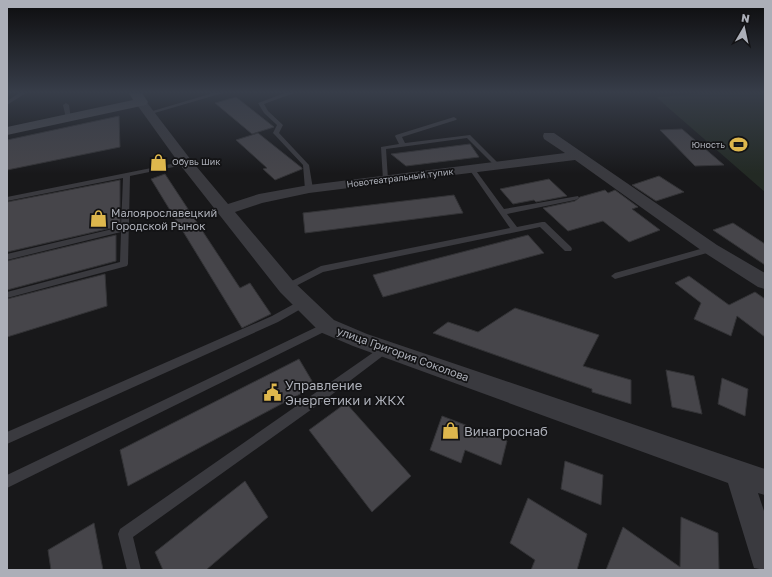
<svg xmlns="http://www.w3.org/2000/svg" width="772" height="577" font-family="'Golos Text',sans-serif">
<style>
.green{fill:#232a24}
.building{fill:#46454a;stroke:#333336}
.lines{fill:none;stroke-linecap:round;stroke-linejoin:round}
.lane{fill:#3a3a3f;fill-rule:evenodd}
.street{fill:#3a3a3f;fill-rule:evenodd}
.secondary{fill:#48494e;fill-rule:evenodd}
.labels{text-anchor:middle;stroke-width:3.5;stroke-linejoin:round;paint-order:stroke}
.far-poi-label{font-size:9px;fill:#acafb8;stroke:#131315;text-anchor:end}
.far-street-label{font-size:9px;fill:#acafb8;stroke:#131315}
.poi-label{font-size:11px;fill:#acafb8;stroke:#131315;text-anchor:start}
.street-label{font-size:11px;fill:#acafb8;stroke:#131315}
.near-poi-label{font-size:13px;fill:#acafb8;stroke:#131315;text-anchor:start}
</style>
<rect width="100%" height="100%" fill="#18181a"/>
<path class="green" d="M708,93H765V192L656,97Z"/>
<path class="building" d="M236,97L274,127L252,134L215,103Z
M119,116L120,147L7,170V140Z
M682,129L724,165L695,166L660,130Z
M258,133L302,168V169L275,180L263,169L267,168L236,140Z
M470,144L479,157L406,166L391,154Z
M165,174L240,288L250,283L271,314L242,328L151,179Z
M659,176L684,192L656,201L632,185Z
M549,179L567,196L536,202L534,200L513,204L500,189Z
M120,180V226L7,252V202Z
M605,190L608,193L615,190L638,207L632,209L660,230L629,242L603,221L568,231L543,208L575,201L580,197Z
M454,195L463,213L305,233L303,213Z
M733,223L765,244V265L713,230Z
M116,235V261L7,290V261Z
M528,235L544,253L383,297L373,275Z
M105,274L107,306L7,337V299Z
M689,276L729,305L755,292L765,299V337L737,316L731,336L694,319L701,303L675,283Z
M515,308L599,335L583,366L631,380V404L592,392V389L433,333L448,322L478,332Z
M299,359L315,386L128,486L120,450Z
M666,370L694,376L702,414L672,407Z
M722,378L748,389L745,416L718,404Z
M346,403L411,476L372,512L309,430Z
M442,416L507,441L501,465L465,450L461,463L430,450Z
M565,461L603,475L601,505L561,489Z
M245,481L268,517L206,570H163L155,552Z
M528,498L587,534L577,570H531L535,560L510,543Z
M681,517L718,533L719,570H606L623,527L680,567Z
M94,523L103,570H51L48,550Z"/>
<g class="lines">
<path class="lane" d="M19,93H26L7,105V101Z
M213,93H223L151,114L146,113Z
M285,93H294L264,104L268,111L283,125L279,133L309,165L313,189L312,191H306L305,189L303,165L274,134L273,133L277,125L264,113L258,103Z
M66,103L69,105L71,119L66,118L63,105Z
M454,117L457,119L456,120L402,137L405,143L470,135L500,165V167H496L467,138L386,149L388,179L385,181L383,180L381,147L399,144L395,136L396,135Z
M186,161L189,163L188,164L130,176L128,264L127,266L7,298V292L120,262L121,232L7,260V254L121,227L123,178L7,201V197Z
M472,167L474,168L504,209L578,196L579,198L575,200L507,214L517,227L542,222H545L571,247L572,249L571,251H565L540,227L323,272L290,289H284L283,287L284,285L321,266L510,228L469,169Z
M711,246L714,247L715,249L714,251L615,279L611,276L615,273Z
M303,299L306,300L308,303L306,306L278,322L7,444V432L272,316Z
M327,322L330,323L332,326L330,329L7,488V475Z
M384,345L388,346L389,349L388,352L326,399L133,537L141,570H127L118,534L120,529Z"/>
<path class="street" d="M141,99L145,100L191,160L228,204L259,194L309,185L565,153L544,139L543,136L544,133H554L717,245L765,273V289L758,287L705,253L575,160L309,193L262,203L235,212L294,282L334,320L367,334L765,469V495L758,493L765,514V570L754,568L728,483L353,346L320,332L280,292L181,166L135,102Z"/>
<path class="secondary" d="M129,93H142L148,102L146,105L141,106L7,135V127L133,100Z"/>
</g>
<linearGradient id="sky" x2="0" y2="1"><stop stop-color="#0d0d0e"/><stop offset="0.53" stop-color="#373d49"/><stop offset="1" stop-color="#373d49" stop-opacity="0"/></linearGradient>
<rect width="772" height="174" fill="url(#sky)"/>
<defs>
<symbol id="stadium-bare" viewBox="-9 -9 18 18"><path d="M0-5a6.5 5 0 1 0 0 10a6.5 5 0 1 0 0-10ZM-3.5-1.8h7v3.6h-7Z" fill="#deb74d" stroke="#131315" stroke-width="2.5" paint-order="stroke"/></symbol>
<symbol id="shop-bare" viewBox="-9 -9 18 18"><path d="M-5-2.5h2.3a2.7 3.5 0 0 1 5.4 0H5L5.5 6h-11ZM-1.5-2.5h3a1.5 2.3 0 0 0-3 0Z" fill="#deb74d" stroke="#131315" stroke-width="2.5" paint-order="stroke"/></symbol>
<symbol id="civic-bare" viewBox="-9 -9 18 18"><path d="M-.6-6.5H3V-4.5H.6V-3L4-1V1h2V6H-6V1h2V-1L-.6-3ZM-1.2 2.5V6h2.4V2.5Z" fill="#deb74d" stroke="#131315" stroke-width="2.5" paint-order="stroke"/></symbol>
</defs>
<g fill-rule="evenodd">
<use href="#stadium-bare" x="726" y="132" width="25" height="25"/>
<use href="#shop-bare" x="146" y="150" width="25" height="25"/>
<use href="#shop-bare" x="86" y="206" width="25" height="25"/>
<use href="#civic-bare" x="260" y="380" width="25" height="25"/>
<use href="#shop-bare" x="438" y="418" width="25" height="25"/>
</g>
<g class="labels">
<g class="far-poi-label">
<text x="725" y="148">Юность</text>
<text x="172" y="165" text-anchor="start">Обувь Шик</text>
</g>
<g class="far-street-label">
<text transform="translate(400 178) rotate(-7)" y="3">Новотеатральный тупик</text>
</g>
<g class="poi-label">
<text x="111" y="217">Малоярославецкий<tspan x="111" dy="13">Городской Рынок</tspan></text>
</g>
<g class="street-label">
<text transform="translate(403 354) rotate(20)" y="4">улица Григория Соколова</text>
</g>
<g class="near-poi-label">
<text x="285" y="390">Управление<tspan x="285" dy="15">Энергетики и ЖКХ</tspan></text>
<text x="464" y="436">Винагроснаб</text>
</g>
</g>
<rect width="772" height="577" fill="none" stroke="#acafb8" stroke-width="16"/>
<g transform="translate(744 28) rotate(9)" stroke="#131315" stroke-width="3" paint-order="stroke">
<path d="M0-3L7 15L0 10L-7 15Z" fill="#acafb8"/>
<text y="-6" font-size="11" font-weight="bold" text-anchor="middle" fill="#acafb8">N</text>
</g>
</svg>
